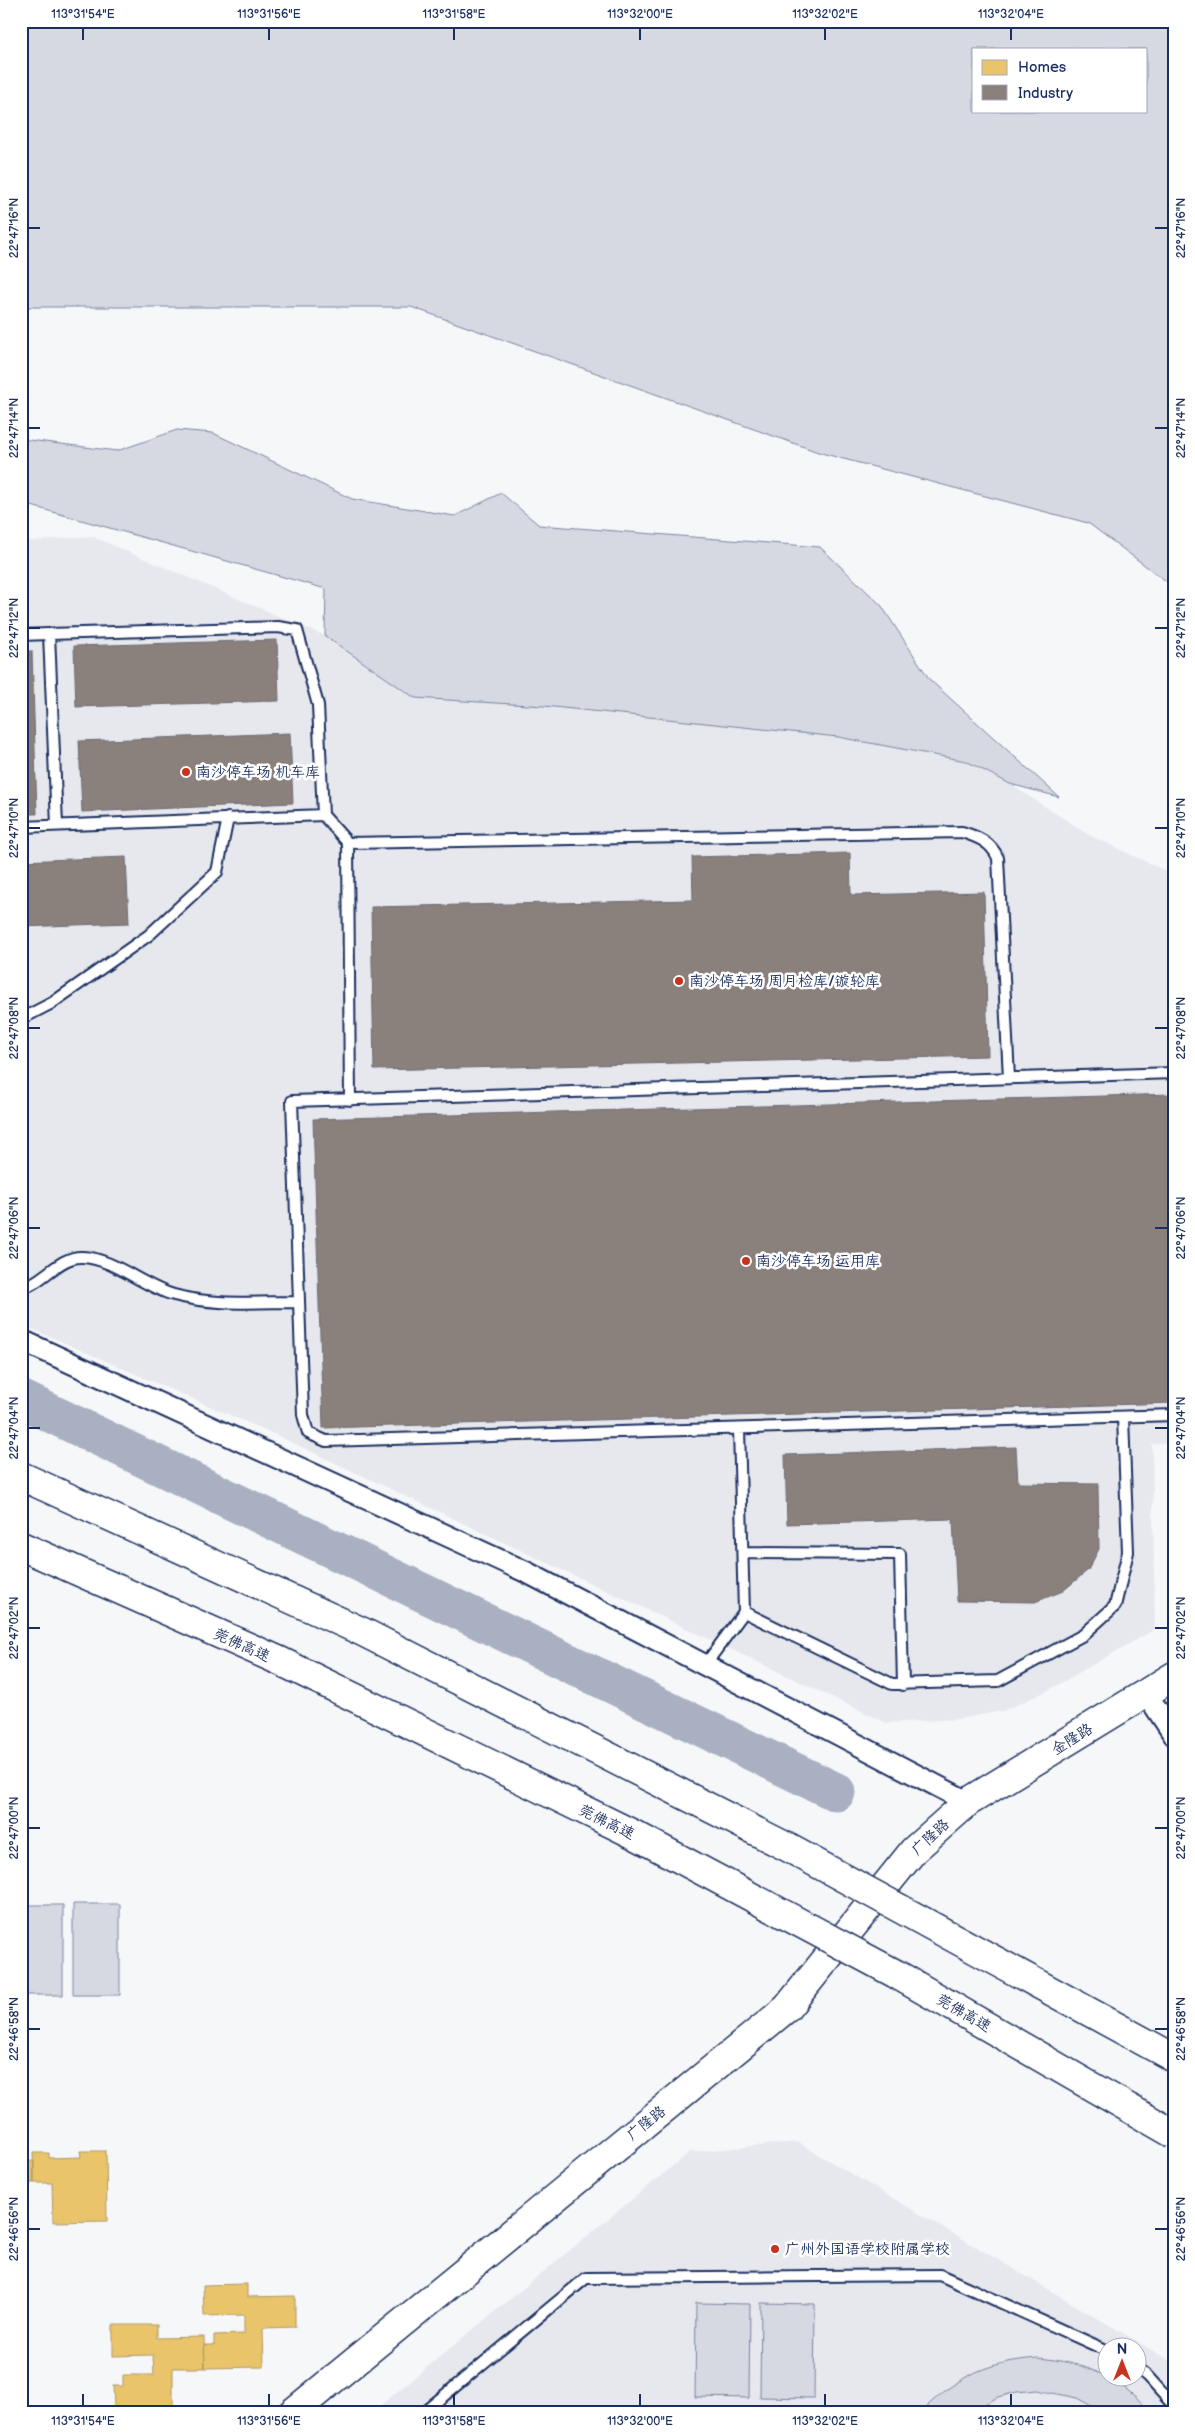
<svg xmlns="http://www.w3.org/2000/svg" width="1195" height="2434" font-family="'Balsamiq Sans','LXGW WenKai TC',sans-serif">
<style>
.built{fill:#e6e8ee;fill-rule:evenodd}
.green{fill:#d6d9e2;stroke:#7884a0;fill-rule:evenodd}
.homes{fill:#e9c46a;stroke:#ab9766}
.industry{fill:#8a817c;stroke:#696873}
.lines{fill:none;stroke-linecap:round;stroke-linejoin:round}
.river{stroke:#a9b0c1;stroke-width:39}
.lane-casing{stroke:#1b2f5e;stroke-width:14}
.street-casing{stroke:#1b2f5e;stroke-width:24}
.secondary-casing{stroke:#1b2f5e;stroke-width:31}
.lane{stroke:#fff;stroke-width:10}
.street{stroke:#fff;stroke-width:20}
.secondary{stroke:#fff;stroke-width:28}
.highway-bridge-casing{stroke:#1b2f5e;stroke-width:31;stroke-linecap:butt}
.highway-bridge{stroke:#fff;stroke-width:28}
.ticks{fill:none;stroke:#1b2f5e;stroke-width:2}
.poi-dot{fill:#c8321e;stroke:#fff;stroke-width:2}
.labels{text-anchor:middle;stroke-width:5;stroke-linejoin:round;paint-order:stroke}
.poi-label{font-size:15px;fill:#1b2f5e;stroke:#fff;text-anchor:start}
.street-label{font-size:15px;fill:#1b2f5e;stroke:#fff}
.neatline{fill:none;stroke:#1b2f5e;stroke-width:2}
.ticks-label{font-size:12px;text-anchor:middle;fill:#1b2f5e}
</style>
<rect width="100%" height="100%" fill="#f6f7f9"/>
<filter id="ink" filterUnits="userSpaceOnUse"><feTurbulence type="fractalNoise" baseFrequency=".02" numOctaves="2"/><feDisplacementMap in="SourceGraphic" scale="10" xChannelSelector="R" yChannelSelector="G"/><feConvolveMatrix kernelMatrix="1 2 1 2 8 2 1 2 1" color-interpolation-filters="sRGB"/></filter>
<g filter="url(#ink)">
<path class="built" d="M91,536L325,636L415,698L544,706L838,737L966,761L1010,784L1089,835L1174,875V1443L1152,1444L1155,1629L1047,1691L1003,1711L957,1719L887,1723L276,1435L21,1324V542Z
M797,2142L1174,2363V2413H371L690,2152ZM1108,2346H1138V2376H1108Z"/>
<path class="green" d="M21,21H1174V587L1088,523L821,453L411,307H21ZM974,49H1146V111H974Z
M177,430L213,433L352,499L455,516L501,493L539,525L820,547L881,605L930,680L1059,797L1010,784L966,761L838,737L544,706L415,698L325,636L326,589L28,505L21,528V439L117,451Z
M73,1904H120V1995H73Z
M21,1905H63V1995H21Z
M696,2303L750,2304L749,2398L695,2397Z
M761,2303L815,2304L814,2398L760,2397Z
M1038,2358C1083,2362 1121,2377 1151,2413H1104L1077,2398L1037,2390L1017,2392L998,2397L968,2413H889V2409H924C960,2375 988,2362 1038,2358Z"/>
<path class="homes" d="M21,2109H26V2143H21Z
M80,2151H106L107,2221L53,2222L52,2183H34L33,2153H49V2158L81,2157Z
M21,2153H24V2161H34V2183H21Z
M247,2284V2297L295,2296V2327L263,2328L264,2367L205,2368L204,2345H214V2335L244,2334V2315L204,2316L203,2285Z
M113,2325H157V2338L204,2337L205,2368H173V2407L114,2408L113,2386H123V2375H154L153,2355L113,2356Z"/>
<path class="industry" d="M277,640L279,701L76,707L74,646Z
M21,651H32L37,814H21Z
M290,733L293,803L82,812L79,741Z
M850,853L851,895L984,892L988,1056L374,1070L371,907L693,900L692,857Z
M126,857L129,923L21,927V861Z
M1174,1094V1403L323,1428L313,1119Z
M1016,1447L1018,1483L1098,1484L1099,1549L1088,1570L1063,1591L1035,1602L957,1601L953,1519L787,1524L785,1455Z"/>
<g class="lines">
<path class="river" d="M21,1399L836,1792"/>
<defs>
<path id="lane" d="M49,634L278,627L297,630L318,705L323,815
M21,635L49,634L57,825
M21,827L323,815L348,843
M21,1019L52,1003L149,935L217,872L228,818
M1174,1073L292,1101L303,1415L308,1433L326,1441L1174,1415
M350,1100L348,843L962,832C978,837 991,842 998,858L1009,1078
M21,1288C42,1284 59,1256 82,1257C113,1258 144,1287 174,1295C214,1306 257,1302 299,1302
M743,1553L900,1554L903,1685
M744,1612L892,1684L998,1681L1083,1635L1115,1606L1128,1552L1123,1417
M705,1665L744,1612L739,1429
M1138,2369L1147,2376L1174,2406
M423,2413L586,2278L940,2275L1108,2351"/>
<path id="street" d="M21,1340L526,1572L968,1802
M1146,1693L1174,1735"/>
<path id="secondary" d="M292,2413L787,2008L914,1850L968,1802L1174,1676"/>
</defs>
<use href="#lane" class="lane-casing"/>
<use href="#street" class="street-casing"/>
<use href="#secondary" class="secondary-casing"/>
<use href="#lane" class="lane"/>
<use href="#street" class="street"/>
<use href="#secondary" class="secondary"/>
<defs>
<path id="highway-bridge" d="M21,1476L363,1632L787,1847L1174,2058
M21,1546L280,1661L635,1835L896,1974L1174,2134"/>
</defs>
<use href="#highway-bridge" class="highway-bridge-casing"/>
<use href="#highway-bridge" class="highway-bridge"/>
</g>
</g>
<path class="ticks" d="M83,28V40M269,28V40M454,28V40M640,28V40M825,28V40M1011,28V40M28,228H40M1155,228H1168M28,428H40M1155,428H1168M28,628H40M1155,628H1168M28,828H40M1155,828H1168M28,1028H40M1155,1028H1168M28,1228H40M1155,1228H1168M28,1428H40M1155,1428H1168M28,1628H40M1155,1628H1168M28,1828H40M1155,1828H1168M28,2029H40M1155,2029H1168M28,2229H40M1155,2229H1168M83,2394V2406M269,2394V2406M454,2394V2406M640,2394V2406M825,2394V2406M1011,2394V2406"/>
<g class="poi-dot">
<circle cx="186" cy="772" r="5"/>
<circle cx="679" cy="981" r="5"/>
<circle cx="746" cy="1261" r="5"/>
<circle cx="775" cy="2249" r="5"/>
</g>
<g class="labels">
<g class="poi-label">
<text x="196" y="777">南沙停车场 机车库</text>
<text x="689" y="986">南沙停车场 周月检库/镟轮库</text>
<text x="756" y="1266">南沙停车场 运用库</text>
<text x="785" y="2254">广州外国语学校附属学校</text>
</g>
<g class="street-label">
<text transform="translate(242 1645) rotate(24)" y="5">莞佛高速</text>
<text transform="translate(1072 1739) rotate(-32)" y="5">金隆路</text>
<text transform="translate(607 1822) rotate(26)" y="5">莞佛高速</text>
<text transform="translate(930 1837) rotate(-43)" y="5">广隆路</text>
<text transform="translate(964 2013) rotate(30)" y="5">莞佛高速</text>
<text transform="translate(646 2123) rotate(-39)" y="5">广隆路</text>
</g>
</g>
<rect width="1195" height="2434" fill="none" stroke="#fff" stroke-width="55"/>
<rect x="972" y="48" width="175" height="65" fill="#ffffff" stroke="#a4acbf"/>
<rect x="982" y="60" width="25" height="15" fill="#e9c46a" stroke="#a4acbf"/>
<text x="1018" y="72" font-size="15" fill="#1b2f5e">Homes</text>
<rect x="982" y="85" width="25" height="15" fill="#8a817c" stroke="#a4acbf"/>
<text x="1018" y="98" font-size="15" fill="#1b2f5e">Industry</text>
<g transform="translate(1122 2362)"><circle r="24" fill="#ffffff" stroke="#a4acbf"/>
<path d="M0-4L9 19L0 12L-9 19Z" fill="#c8321e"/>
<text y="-8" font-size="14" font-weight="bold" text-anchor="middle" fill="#1b2f5e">N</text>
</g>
<rect x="28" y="28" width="1140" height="2378" class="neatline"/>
<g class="ticks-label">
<text x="83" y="18">113°31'54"E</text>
<text x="269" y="18">113°31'56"E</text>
<text x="454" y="18">113°31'58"E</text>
<text x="640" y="18">113°32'00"E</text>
<text x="825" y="18">113°32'02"E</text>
<text x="1011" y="18">113°32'04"E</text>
<text transform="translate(14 228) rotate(-90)" y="4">22°47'16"N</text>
<text transform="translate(1181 228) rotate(-90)" y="4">22°47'16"N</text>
<text transform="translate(14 428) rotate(-90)" y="4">22°47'14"N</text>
<text transform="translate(1181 428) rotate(-90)" y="4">22°47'14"N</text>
<text transform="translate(14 628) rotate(-90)" y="4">22°47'12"N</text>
<text transform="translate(1181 628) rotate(-90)" y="4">22°47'12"N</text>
<text transform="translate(14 828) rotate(-90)" y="4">22°47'10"N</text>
<text transform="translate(1181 828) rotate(-90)" y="4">22°47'10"N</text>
<text transform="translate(14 1028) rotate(-90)" y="4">22°47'08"N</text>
<text transform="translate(1181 1028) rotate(-90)" y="4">22°47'08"N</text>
<text transform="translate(14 1228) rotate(-90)" y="4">22°47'06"N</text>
<text transform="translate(1181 1228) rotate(-90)" y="4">22°47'06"N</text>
<text transform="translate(14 1428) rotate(-90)" y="4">22°47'04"N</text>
<text transform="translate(1181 1428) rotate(-90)" y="4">22°47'04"N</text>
<text transform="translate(14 1628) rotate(-90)" y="4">22°47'02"N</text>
<text transform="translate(1181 1628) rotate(-90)" y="4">22°47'02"N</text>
<text transform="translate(14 1828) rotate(-90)" y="4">22°47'00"N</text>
<text transform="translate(1181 1828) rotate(-90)" y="4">22°47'00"N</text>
<text transform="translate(14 2029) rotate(-90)" y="4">22°46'58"N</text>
<text transform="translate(1181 2029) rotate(-90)" y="4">22°46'58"N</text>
<text transform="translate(14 2229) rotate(-90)" y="4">22°46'56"N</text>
<text transform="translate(1181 2229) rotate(-90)" y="4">22°46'56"N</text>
<text x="83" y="2425">113°31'54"E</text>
<text x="269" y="2425">113°31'56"E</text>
<text x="454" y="2425">113°31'58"E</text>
<text x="640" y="2425">113°32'00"E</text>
<text x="825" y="2425">113°32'02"E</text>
<text x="1011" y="2425">113°32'04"E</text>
</g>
</svg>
